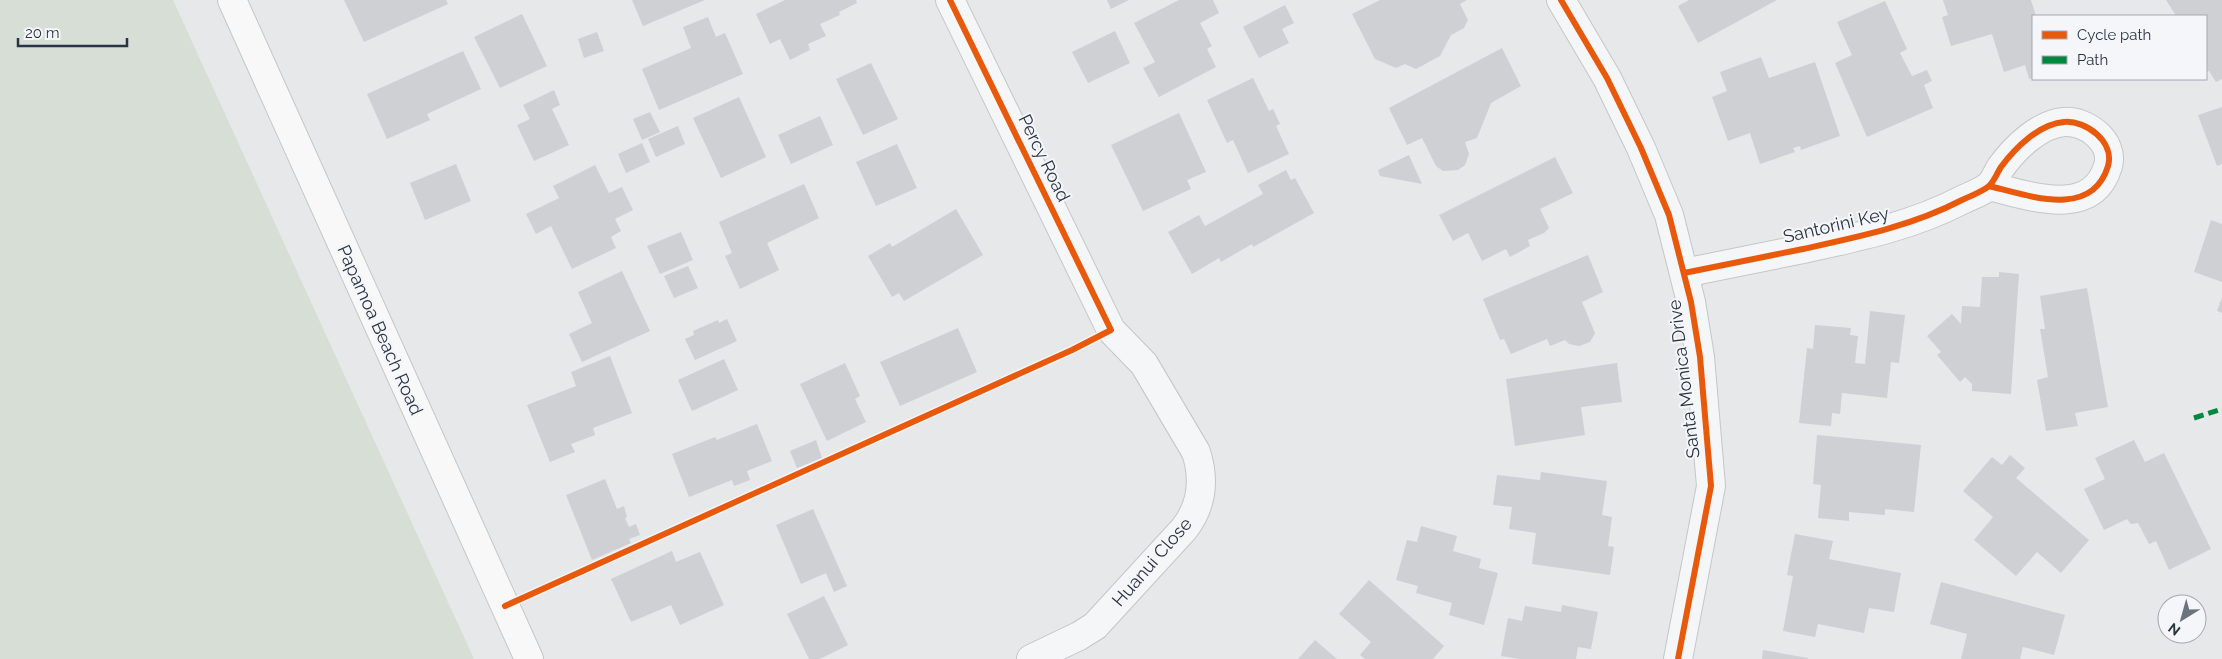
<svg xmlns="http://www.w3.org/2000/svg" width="2222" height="659" font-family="Raleway,sans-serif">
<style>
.green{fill:#d6ded6}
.building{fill:#ced0d3}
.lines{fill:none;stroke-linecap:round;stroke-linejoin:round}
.minor-casing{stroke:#c4c6c8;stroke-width:30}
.secondary-casing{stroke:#c4c6c8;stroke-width:30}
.minor{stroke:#f5f6f7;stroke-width:28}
.secondary{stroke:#f8f8f8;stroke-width:28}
.quiet{stroke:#00873e;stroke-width:5;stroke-dasharray:10 5;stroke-linecap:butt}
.cycleway-casing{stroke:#f4f6f9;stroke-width:9}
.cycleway{stroke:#e8590c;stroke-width:6}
.labels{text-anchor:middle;stroke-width:4;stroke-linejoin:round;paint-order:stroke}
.street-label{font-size:18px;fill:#2b3445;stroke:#f4f6f9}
</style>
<rect width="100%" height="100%" fill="#e6e8ea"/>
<path class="green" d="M0,0H173L474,659H0Z"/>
<path class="building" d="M344,0H446L448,4L364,42Z
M632,0H705L643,26Z
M785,0H856L857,3L839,12L840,15L820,24L826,36L808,44L810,50L790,60L780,39L770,44L756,14Z
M1107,0H1129L1111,9Z
M1179,0H1213L1219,13L1200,23L1212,46L1207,49L1216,67L1159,97L1143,68L1155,62L1134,23Z
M1380,0H1467L1460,4L1468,20L1464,28L1451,35L1440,56L1416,69L1405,64L1396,68L1375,59L1352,14Z
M1689,0H1777L1698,43L1678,6Z
M1943,0H2031L2036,16H2033V78L2029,79L2025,65L2004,72L1992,34L1951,46L1942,17L1948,15Z
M2166,0H2222V79L2216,82L2209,71L2206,72V16H2176Z
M1885,1L1907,49L1900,53L1912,76L1927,70L1932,81L1924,85L1933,108L1867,137L1835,63L1852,55L1837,22Z
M1285,5L1294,23L1282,29L1289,43L1259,58L1243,27Z
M522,14L547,66L500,88L474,37Z
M708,17L716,37L725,33L743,74L659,110L642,69L691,48L683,27Z
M1115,31L1130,63L1088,83L1072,52Z
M597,32L604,51L584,58L578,39Z
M1502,48L1521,86L1491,103L1477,138L1465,142L1469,154L1465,165L1458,170L1443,171L1436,166L1422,138L1407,145L1389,108Z
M463,51L481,89L427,114L430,120L387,139L367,94Z
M1761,57L1769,78L1815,62L1840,136L1801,150L1800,146L1793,148L1795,152L1760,164L1750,133L1728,141L1712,97L1727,91L1720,72Z
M871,63L898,119L863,135L836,79Z
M1253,78L1269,111L1273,109L1280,124L1276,126L1289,154L1248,173L1233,140L1227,143L1207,100Z
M554,90L560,105L552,109L569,145L534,161L517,125L530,119L523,105Z
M739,97L766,157L721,178L693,118Z
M2222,107V164L2217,166L2198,115Z
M650,112L660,132L642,140L633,119Z
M1179,113L1206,172L1187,180L1191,189L1143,211L1111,145Z
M820,116L833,145L791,164L778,135Z
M678,126L685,144L656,157L648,139Z
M642,143L650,162L626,173L618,154Z
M897,144L917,188L876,206L856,162Z
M1409,155L1422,184L1380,176L1378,170Z
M1555,157L1573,193L1540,209L1549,228L1544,233L1528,240L1530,246L1510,257L1506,249L1482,261L1468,233L1453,241L1439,215Z
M456,164L471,201L425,220L410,183Z
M595,165L609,193L622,187L633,210L615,219L621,231L611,237L616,248L572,269L551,226L536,234L526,214L559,198L553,186Z
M1286,170L1291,180L1295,178L1314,213L1253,247L1252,244L1221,262L1219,258L1192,274L1168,232L1199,215L1205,226L1263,194L1258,185Z
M804,184L819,218L767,243L779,270L740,289L725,256L732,253L719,222Z
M956,209L983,255L904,301L899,293L892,297L868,256L890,243L892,247Z
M2211,220L2222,224V282L2194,272Z
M681,232L693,260L660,274L647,246Z
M1588,255L1603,292L1582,302L1595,333L1590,342L1579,346L1569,344L1565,340L1550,346L1547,339L1511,354L1504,339L1500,340L1483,299Z
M688,266L698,288L674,298L664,276Z
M622,271L650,331L582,362L569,334L592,323L578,292Z
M1999,272L2019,274L2011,394L1972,391V384L1965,377L1960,382L1937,355L1941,352L1927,336L1952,314L1961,324L1962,306L1980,307L1982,277H1999Z
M2087,288L2108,407L2075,413L2078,426L2046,431L2037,380L2048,377L2040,329H2045L2040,296Z
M2222,297V313L2217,311Z
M1870,311L1905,315L1899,363L1891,362L1887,398L1842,393L1840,414L1832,413L1831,426L1799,423L1807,348L1813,349L1815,325L1851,328L1850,335L1858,336L1855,363L1865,364Z
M727,319L737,341L695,360L685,339L694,335L693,331L718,320L719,323Z
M958,328L977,372L900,406L880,362Z
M610,356L632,413L593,428L595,435L571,444L575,452L550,462L527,405L576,386L571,372Z
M724,359L738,390L692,411L678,380Z
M845,363L860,396L855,399L866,422L827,441L800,384Z
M1617,363L1622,402L1581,407L1585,435L1515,446L1506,379Z
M757,424L772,461L747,471L750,480L734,486L732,480L689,497L672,454L715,437L717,440Z
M1817,435L1921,445L1914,512L1885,509V515L1849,512V521L1818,518L1821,485L1813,484Z
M816,440L822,458L797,468L790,451Z
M2134,440L2145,462L2164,453L2211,549L2169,570L2156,541L2149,544L2138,523L2131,524L2127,519L2104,530L2084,489L2105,479L2095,458Z
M2010,455L2025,468L2016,478L2089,540L2061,573L2037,552L2016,576L1974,540L1993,517L1963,491L1992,457L2002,465Z
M1541,472L1607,481L1602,515L1612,517L1608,546L1614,547L1610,575L1532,564L1536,533L1509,529L1512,507L1493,505L1497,475L1540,480Z
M605,479L617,509L624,506L627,517L625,518L629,527L636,524L640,535L629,539L631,543L592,560L566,495Z
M813,509L847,586L834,592L826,573L801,584L776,525Z
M1421,526L1457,536L1453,551L1481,559L1479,568L1498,573L1484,625L1449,615L1452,603L1416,593L1418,586L1396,580L1407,540L1417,542Z
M1795,534L1833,541L1829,559L1901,573L1894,612L1869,608L1864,633L1818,624L1815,637L1783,631L1793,576L1787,575Z
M672,551L676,562L700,552L724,605L680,625L671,605L631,622L611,579Z
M1369,580L1444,646L1433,659H1365L1360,655L1371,642L1339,614Z
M1941,582L2065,615L2054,655L2023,647L2020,659H1961L1967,634L1930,624Z
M824,596L848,645L820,659H809L787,614Z
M1562,605L1598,612L1591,649L1578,647L1576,659H1520L1501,656L1508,618L1522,621L1525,606L1561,612Z
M1315,640L1337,659H1298Z
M1763,650L1808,658V659H1762Z"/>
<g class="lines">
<defs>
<path id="minor" d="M950,0L1111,330L1144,364L1196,452C1205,480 1202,506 1184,529L1095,626L1079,636L1031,659
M1561,0L1607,78L1641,148L1669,215L1691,302L1700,357L1711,486L1678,659
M1684,273C1724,265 1764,257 1803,249C1858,237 1912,226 1962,200C1970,196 1982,192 1989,186C1994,182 1997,173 2001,167C2015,148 2039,124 2064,122C2086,120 2115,142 2108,166C2092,220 2027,195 1989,186"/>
<path id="secondary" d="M232,0L529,659"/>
</defs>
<use href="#minor" class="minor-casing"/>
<use href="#secondary" class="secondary-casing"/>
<use href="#minor" class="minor"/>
<use href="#secondary" class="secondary"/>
<path class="quiet" d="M2194,418L2222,409"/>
<defs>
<path id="cycleway" d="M1561,0L1607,78L1641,148L1669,215L1691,302L1700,357L1711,486L1678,659
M1684,273C1724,265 1764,257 1803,249C1858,237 1912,226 1962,200C1970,196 1982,192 1989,186C1994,182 1997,173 2001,167C2015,148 2039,124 2064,122C2086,120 2115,142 2108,166C2092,220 2027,195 1989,186
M505,606L1072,350L1111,330L950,0"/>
</defs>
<use href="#cycleway" class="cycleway-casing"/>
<use href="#cycleway" class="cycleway"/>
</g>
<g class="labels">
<g class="street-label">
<text transform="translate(1044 158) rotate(64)" y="6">Percy Road</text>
<text transform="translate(1836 225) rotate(-13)" y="6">Santorini Key</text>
<text transform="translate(380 330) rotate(66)" y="6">Papamoa Beach Road</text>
<text transform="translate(1684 379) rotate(-97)" y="6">Santa Monica Drive</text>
<text transform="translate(1152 562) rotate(-49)" y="6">Huanui Close</text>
</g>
</g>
<rect x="2032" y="15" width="175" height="65" fill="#f4f6f9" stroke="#a4a8b1"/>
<rect x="2042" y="31" width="25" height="8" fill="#e8590c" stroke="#a4a8b1"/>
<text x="2077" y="40" font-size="15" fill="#2b3445">Cycle path</text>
<rect x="2042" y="56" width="25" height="8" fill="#00873e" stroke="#a4a8b1"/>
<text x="2077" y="65" font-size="15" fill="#2b3445">Path</text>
<g transform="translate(2182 619) rotate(217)"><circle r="24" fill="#f4f6f9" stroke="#a4a8b1"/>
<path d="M0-4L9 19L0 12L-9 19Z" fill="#6c737f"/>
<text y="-8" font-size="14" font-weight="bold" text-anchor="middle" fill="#2b3445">N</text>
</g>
<path d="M18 38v8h109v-8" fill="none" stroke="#2b3445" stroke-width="2.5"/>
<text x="25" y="38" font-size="15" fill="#2b3445" stroke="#f4f6f9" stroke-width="4" paint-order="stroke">20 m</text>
</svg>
